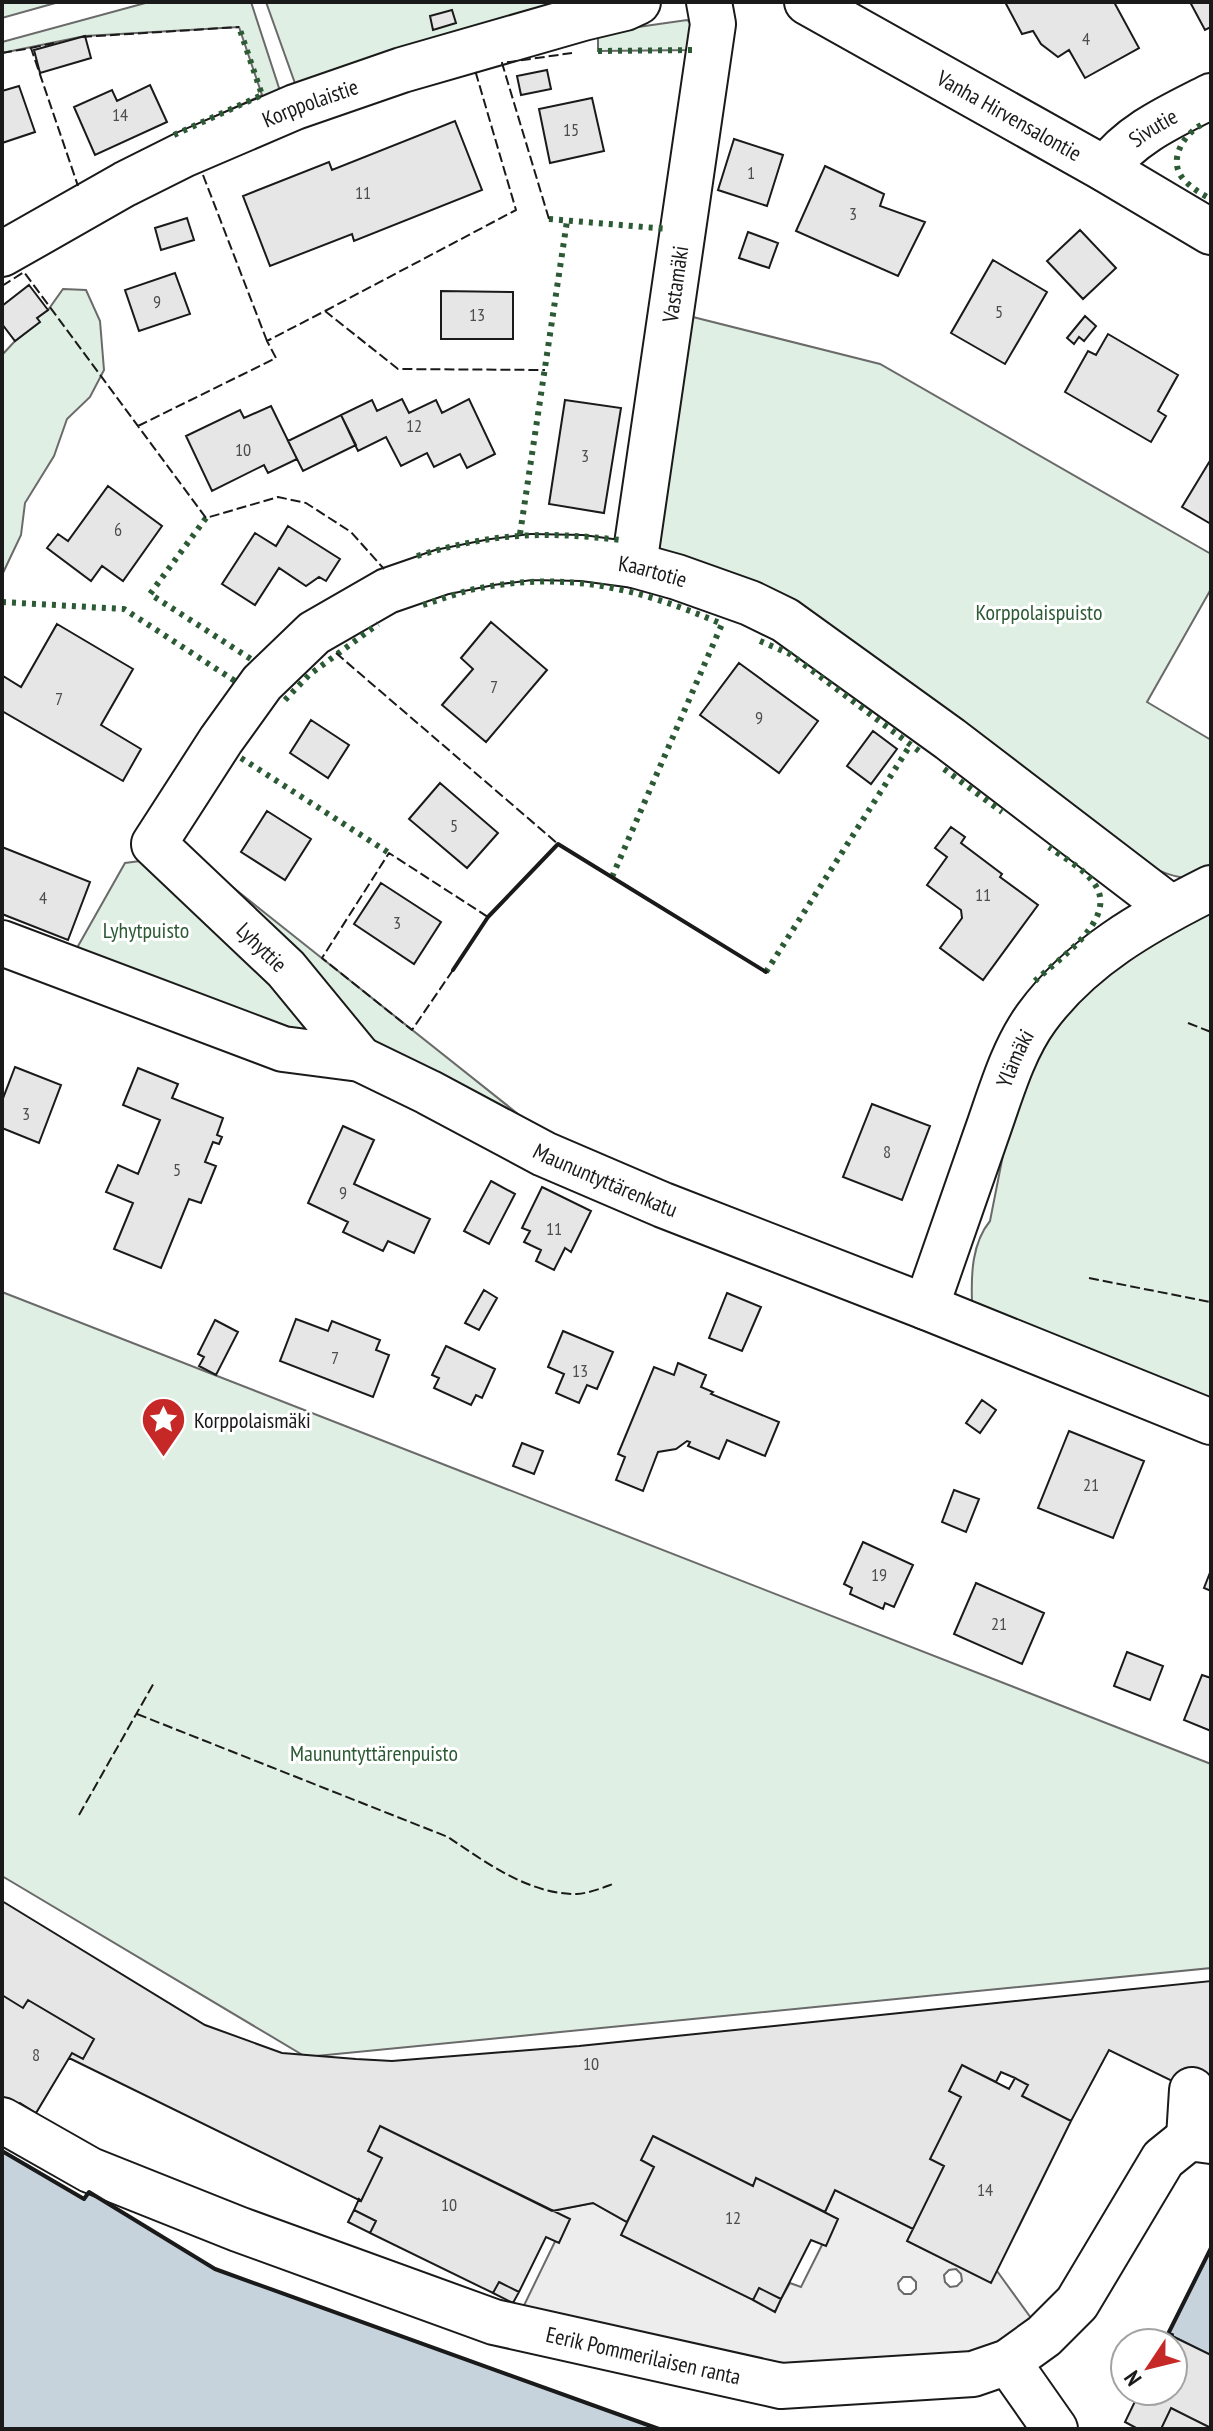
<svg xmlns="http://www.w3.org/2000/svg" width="1213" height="2431" font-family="'PT Sans Narrow',sans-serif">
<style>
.green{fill:#e0efe3;stroke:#6a6a6a;stroke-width:2}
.parking{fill:#ededed;stroke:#6a6a6a;stroke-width:2;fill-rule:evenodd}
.water{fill:#c6d2dc;stroke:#6a6a6a;stroke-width:2}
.building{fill:#e6e6e6;stroke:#1a1a1a;stroke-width:2}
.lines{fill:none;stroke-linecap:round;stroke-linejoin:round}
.minor-casing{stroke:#1a1a1a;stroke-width:48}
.minor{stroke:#fff;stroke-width:44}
.hedge{stroke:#2b5a34;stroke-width:6;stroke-dasharray:4 6;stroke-linecap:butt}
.fence{stroke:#1a1a1a;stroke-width:2;stroke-dasharray:10 4;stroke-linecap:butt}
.wall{stroke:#1a1a1a;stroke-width:4}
.labels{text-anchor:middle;stroke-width:6;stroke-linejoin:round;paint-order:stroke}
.number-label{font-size:18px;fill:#4d4d4d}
.street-label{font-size:22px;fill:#1a1a1a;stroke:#fff}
.park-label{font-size:22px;fill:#2b5a34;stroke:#fff}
.poi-label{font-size:22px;fill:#1a1a1a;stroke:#fff;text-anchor:start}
</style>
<rect width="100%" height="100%" fill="#fff"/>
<path class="green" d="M2,2H59L2,18Z
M149,2H251L280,91L174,135L262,95L239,27L85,36L2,53V42Z
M266,2H601L296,86Z
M687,20L691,23L696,50L598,51V38L603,32Z
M63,289L86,290L100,321L104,370L90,397L67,419L54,456L25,503L21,535L2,575V355L15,341L39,322L37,318L48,310Z
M685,315L880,364L1211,554V589L1147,702L1211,740V873C1205,874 1198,878 1193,878C1170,879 1146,864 1126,856L650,546Z
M187,851L518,1114L503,1113L377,1045Z
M140,861L205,913L312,1029L300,1040L73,955L125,863Z
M1211,904V1407L972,1302C971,1274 972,1243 990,1221L1016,1089L1077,991Z
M2,1292L1211,1764V1968L306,2057L2,1876Z"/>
<path class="parking" d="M835,2190L997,2271L1044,2336L1008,2362L781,2386L514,2326L566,2219L552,2211L593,2203L627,2222L781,2299L790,2283L801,2287L822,2245L835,2218L825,2212ZM956,2269L961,2274L962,2281L957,2286L950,2287L945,2282L944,2275L949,2270ZM903,2277H911L916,2282V2289L911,2294H904L899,2289L898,2283Z"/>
<path class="water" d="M2,2151L84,2199L89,2192L215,2269L659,2429H2Z
M1211,2248V2355L1168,2334Z"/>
<path class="building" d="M1005,2H1114L1139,48L1085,78L1069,50L1058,57L1041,44L1033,31L1022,34Z
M1190,2H1211V27L1205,30Z
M452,10L456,23L433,30L430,16Z
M85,36L91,58L40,73L34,50Z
M547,70L551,89L521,95L517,76Z
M150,85L167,122L95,155L74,107L112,90L117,101Z
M19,86L35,132L2,143V91Z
M592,98L604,151L550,163L539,109Z
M455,121L482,190L354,241L352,234L270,266L243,196L329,162L332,170Z
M734,139L783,155L767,206L718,190Z
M825,166L884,194L880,206L925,222L898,276L796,231Z
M187,218L194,240L161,250L155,228Z
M1080,230L1116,268L1083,299L1047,261Z
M748,232L778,243L769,268L739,258Z
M993,260L1047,292L1005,364L951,333Z
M175,273L190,314L139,331L125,290Z
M29,285L48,310L37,318L40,322L15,341L2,324V306Z
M441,291L513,292V339H441Z
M1085,316L1096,326L1084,341L1079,337L1074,344L1067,338Z
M1108,334L1178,375L1158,411L1166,416L1151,442L1065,392L1088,351L1096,355Z
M402,399L409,413L436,400L442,413L469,399L495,454L467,468L460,454L434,467L427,453L401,466L386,437L358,451L341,415L372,400L377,411Z
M565,400L621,408L604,513L549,504Z
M271,406L297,459L268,473L264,465L212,491L186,436L240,410L244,418Z
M341,415L356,445L303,471L288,441Z
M1211,459V524L1182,507Z
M108,486L162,526L123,581L102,566L91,581L47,548L58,534L68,541Z
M288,526L340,559L326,581L319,577L306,586L279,568L255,605L222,584L255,533L276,546Z
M491,622L547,670L486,742L442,705L473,669L461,658Z
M57,624L133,669L101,725L141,749L123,781L2,711L3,676L21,687Z
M739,663L818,721L779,773L700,715Z
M311,720L349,745L328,778L290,753Z
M873,731L897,749L871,784L847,766Z
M440,783L498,833L467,868L409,819Z
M267,811L311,839L285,880L241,852Z
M951,827L965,837L961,843L1002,874L1000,877L1038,905L983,980L940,948L962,918L961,910L927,885L947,857L935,848Z
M2,847L90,882L68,940L2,914Z
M381,883L441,922L414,964L354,924Z
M15,1067L61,1085L39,1143L2,1128V1101Z
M138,1068L178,1084L172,1098L223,1118L217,1135L222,1137L219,1144L213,1142L205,1162L216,1166L201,1203L189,1199L161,1268L114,1249L133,1203L106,1192L118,1165L138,1174L160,1120L123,1105Z
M872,1104L930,1126L902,1200L843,1177Z
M343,1126L374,1140L354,1184L430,1219L414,1253L388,1241L383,1251L343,1232L348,1222L308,1203Z
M491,1181L515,1194L489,1244L464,1231Z
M542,1187L591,1211L571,1252L565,1248L554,1270L536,1261L541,1250L524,1242L530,1231L522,1228Z
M484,1290L497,1298L479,1330L465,1323Z
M727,1293L761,1307L742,1351L709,1338Z
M296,1319L328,1331L332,1321L380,1340L376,1350L389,1355L373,1397L280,1361Z
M215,1320L238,1332L216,1375L199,1366L204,1357L198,1354Z
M563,1331L613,1352L597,1389L587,1385L579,1403L556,1393L564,1374L548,1367Z
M446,1346L495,1369L482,1398L476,1395L471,1405L434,1388L439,1378L432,1375Z
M678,1363L706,1375L701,1387L713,1392L711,1394L779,1422L765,1456L727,1440L719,1459L688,1446L690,1442L687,1441L676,1449L658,1452L643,1491L616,1480L625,1457L618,1454L654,1367L674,1375Z
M982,1400L996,1410L980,1433L966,1423Z
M1069,1431L1144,1461L1113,1538L1038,1508Z
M522,1443L543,1451L534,1474L513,1466Z
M954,1490L979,1499L966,1532L942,1522Z
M863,1542L913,1565L894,1607L885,1603L883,1609L850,1594L852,1588L844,1584Z
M1211,1570V1591L1204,1588Z
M976,1583L1044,1613L1022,1664L954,1634Z
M1127,1652L1163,1666L1150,1700L1114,1686Z
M1202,1675L1211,1678V1731L1184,1720Z
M2,1901L205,2025L282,2053L356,2059L392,2061L579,2046L1211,1981V2100L1109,2050L1071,2121L1022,2096L1028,2085L1015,2078L1001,2072L996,2082L962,2065L949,2091L961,2097L930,2159L944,2166L913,2229L835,2190L825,2212L756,2178L753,2186L653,2136L641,2160L654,2167L627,2222L593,2203L552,2211L380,2126L368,2151L382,2158L361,2201L69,2058L72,2053L83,2059L94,2039L28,2000L23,2008L2,1995Z
M2,1995L23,2008L28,2000L94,2039L83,2059L72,2053L36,2113L20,2103L12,2115L2,2109Z
M962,2065L1009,2089L1015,2078L1028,2085L1022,2096L1071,2121L991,2283L907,2241L944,2166L930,2159L961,2097L949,2091Z
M380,2126L570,2219L559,2243L546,2237L519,2292L499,2282L493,2293L370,2233L376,2221L354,2210L359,2199L361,2201L382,2158L368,2151Z
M653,2136L753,2186L756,2178L838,2219L826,2246L811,2240L781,2299L759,2288L753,2300L621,2235L654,2167L641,2160Z
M354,2210L376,2221L370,2233L348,2222Z
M499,2282L519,2292L513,2303L493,2293Z
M759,2288L781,2299L775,2312L753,2300Z
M1168,2334L1211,2355V2428L1171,2408L1161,2429H1138L1125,2422L1140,2391H1173V2343H1163Z
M1171,2408L1211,2428V2429H1161Z"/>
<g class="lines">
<defs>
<g id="minor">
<path id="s1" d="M807,2L1105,169L1211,232"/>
<path id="s2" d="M1105,169C1132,133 1172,116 1211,96"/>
<path id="s3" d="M2,254L125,184L183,155L295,107L402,70L583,18L625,8L638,2"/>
<path id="s4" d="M634,565L713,24L709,2"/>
<path id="s5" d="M2,943L283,1049L360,1059L428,1092L544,1154L663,1205L926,1307L1211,1422"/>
<path id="s6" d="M360,1059L286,969L154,844L221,740L262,683L314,633L387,591L442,572L492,562L531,557L582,558L634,565L677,577L750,603L785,620L950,739L1171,908"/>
<path id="s7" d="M926,1307C946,1250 966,1192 986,1135C1000,1096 1012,1051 1037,1017C1081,957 1145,921 1211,888"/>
<path id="s8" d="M2,2120L90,2170L238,2229L494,2322L781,2386L973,2374L1008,2362L1044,2336L1077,2303L1163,2159L1189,2138L1211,2141"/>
<path d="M1189,2138L1192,2090"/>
<path d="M1008,2362L1055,2429"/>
</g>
</defs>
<use href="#minor" class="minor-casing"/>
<use href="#minor" class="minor"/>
<path class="hedge" d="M598,51L694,50
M1201,125C1183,135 1167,161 1184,180C1192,188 1201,194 1211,199
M174,135L262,95L239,27
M549,219L668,229
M206,518L150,594L254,661
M520,534L567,221
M417,556C493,533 542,531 620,540L621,537
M2,602L124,609L235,681
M423,605C439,600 455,594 470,590C564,570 636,587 722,624L612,877
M760,641L790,654L919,751
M285,700L309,675L378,624
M241,758L389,853
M944,769L1002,812
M766,972L911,744
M1035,981C1057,960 1115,922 1097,888C1088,871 1064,858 1049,847"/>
<path class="fence" d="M82,37L239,27
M31,48L54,43
M2,53L31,48L78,186
M203,175L267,341
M549,219L502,63L572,53
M2,286L24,272L206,518L278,497L306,503L351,532L384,569
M325,311L516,210L475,70
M138,426L276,358L267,341L325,311L398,369L545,370
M336,653L558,844
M453,970L412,1030L322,958L389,853L488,917
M1188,1023L1211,1032
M1089,1278L1210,1302
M137,1714L448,1837C485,1862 530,1895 577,1894C590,1893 602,1888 613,1884
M79,1815L155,1681"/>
<path class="wall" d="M453,970L488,917L558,844L766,972
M2,2151L84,2199L89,2192L215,2269L659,2429
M1172,2335L1168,2334L1211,2248"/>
</g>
<defs>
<symbol id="sight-pin" viewBox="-11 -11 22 30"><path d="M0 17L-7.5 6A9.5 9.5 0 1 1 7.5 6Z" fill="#c62828" stroke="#fff"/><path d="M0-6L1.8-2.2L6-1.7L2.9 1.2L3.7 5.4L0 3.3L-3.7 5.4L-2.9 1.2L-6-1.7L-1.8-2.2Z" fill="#fff"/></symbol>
</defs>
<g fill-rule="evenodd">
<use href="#sight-pin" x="138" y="1394" width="51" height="69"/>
</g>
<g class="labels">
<g class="number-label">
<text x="1086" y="45">4</text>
<text x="120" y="121">14</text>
<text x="571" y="136">15</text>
<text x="751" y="179">1</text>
<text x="363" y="199">11</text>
<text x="853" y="220">3</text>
<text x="157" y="308">9</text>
<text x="999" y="318">5</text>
<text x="477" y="321">13</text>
<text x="414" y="432">12</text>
<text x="243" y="456">10</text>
<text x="585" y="462">3</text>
<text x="118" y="536">6</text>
<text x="494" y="693">7</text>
<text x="59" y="705">7</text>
<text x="759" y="724">9</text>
<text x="454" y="832">5</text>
<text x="983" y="901">11</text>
<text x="43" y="904">4</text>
<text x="397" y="929">3</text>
<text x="26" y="1120">3</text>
<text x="887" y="1158">8</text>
<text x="177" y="1176">5</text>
<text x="343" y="1199">9</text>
<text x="554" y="1235">11</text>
<text x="335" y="1364">7</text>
<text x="580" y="1377">13</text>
<text x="1091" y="1491">21</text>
<text x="879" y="1581">19</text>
<text x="999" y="1630">21</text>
<text x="36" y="2061">8</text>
<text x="591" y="2070">10</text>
<text x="985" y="2196">14</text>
<text x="449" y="2211">10</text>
<text x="733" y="2224">12</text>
</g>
<g class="street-label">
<text dy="8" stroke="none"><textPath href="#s3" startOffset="344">Korppolaistie</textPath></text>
<text dy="8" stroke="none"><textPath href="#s1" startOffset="232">Vanha Hirvensalontie</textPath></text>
<text dy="8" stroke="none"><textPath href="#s2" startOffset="64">Sivutie</textPath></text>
<text dy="8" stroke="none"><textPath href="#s4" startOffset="284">Vastamäki</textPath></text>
<text dy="8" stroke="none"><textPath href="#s6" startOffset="920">Kaartotie</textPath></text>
<text transform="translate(262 947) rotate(44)" y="8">Lyhyttie</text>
<text dy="8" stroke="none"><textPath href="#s7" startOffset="264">Ylämäki</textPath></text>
<text dy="8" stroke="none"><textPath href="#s5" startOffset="652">Maununtyttärenkatu</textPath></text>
<text dy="8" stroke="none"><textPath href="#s8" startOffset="686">Eerik Pommerilaisen ranta</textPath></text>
</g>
<g class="park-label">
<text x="1039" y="620">Korppolaispuisto</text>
<text x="146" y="938">Lyhytpuisto</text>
<text x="374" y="1761">Maununtyttärenpuisto</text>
</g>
<g class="poi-label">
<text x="194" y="1428">Korppolaismäki</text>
</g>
</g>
<rect width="1213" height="2431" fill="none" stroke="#1a1a1a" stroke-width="8"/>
<g transform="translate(1149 2367) rotate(235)"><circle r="38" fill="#ffffff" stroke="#a3a3a3" stroke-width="2"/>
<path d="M0-6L14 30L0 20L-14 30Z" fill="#c62828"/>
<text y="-12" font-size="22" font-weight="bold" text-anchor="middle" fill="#1a1a1a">N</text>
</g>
</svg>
